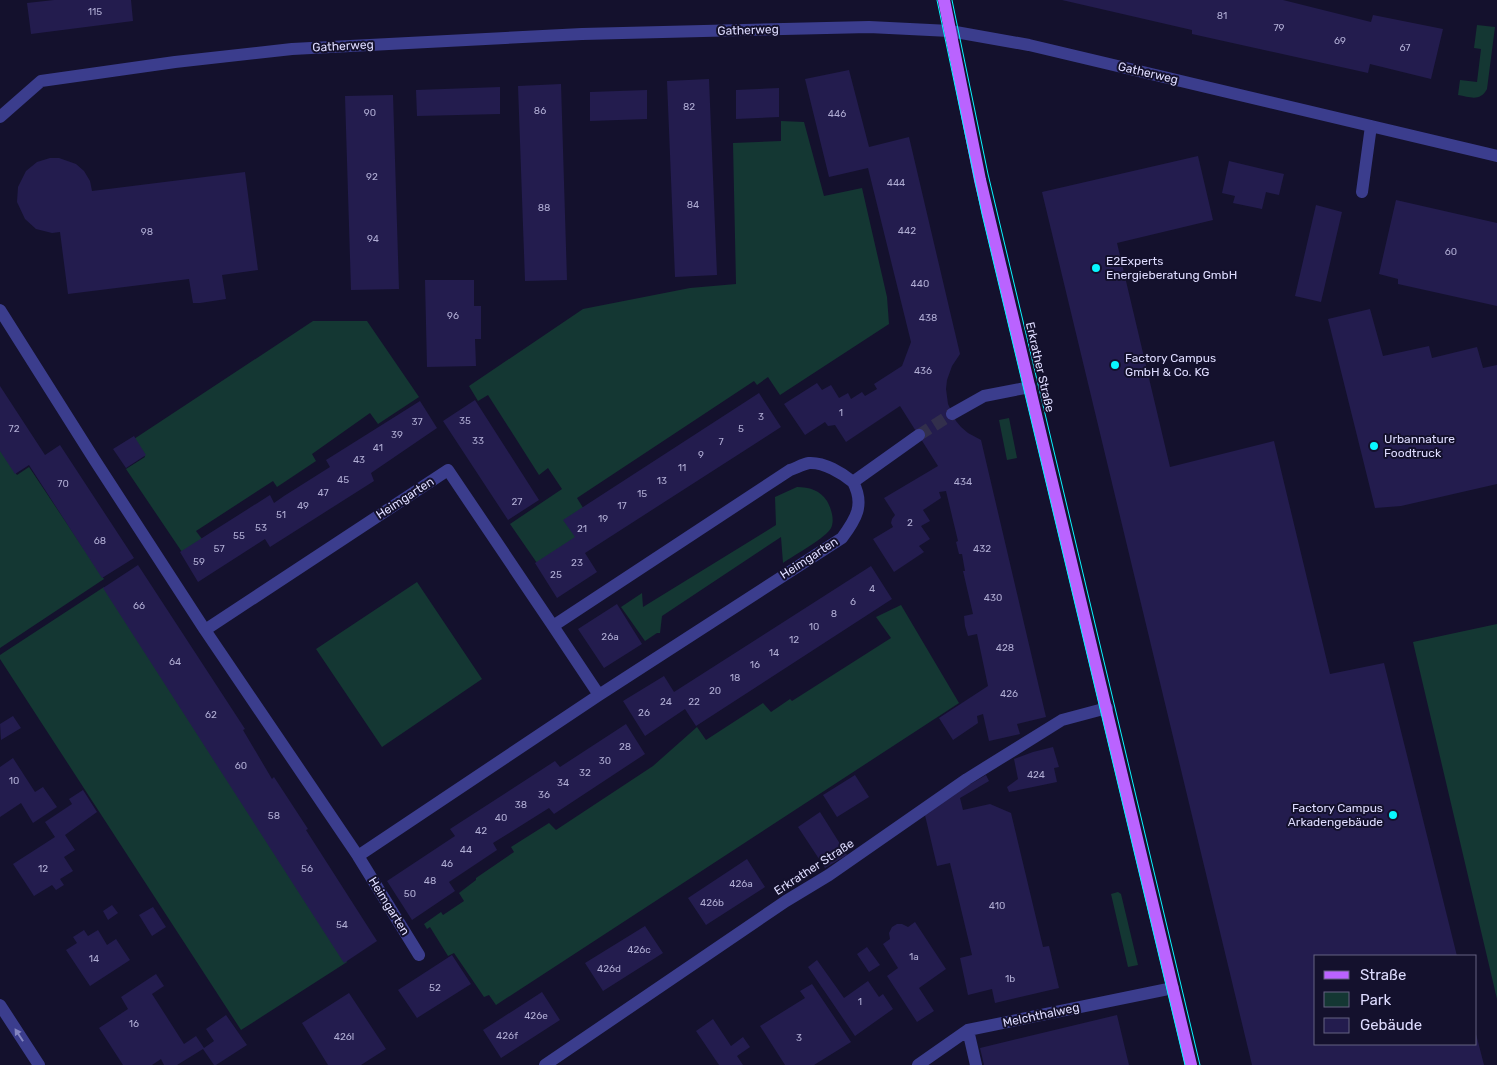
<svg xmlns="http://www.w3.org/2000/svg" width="1497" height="1065" font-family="Rubik,sans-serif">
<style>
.green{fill:#143733}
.building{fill:#231c4e}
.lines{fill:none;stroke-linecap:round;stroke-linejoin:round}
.minor-tunnel{stroke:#322f4c;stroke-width:12;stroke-dasharray:12 6;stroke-linecap:butt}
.minor{stroke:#3b3d8d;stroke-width:12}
.major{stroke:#ba63ff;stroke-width:12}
.tram{stroke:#08f7ff;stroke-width:1}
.oneway{fill:#8485c0}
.poi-dot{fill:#08f7ff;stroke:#14112d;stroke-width:2}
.labels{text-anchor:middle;stroke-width:4;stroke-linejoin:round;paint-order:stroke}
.number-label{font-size:10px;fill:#afacd3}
.street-label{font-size:12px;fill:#dedcff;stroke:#14112d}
.poi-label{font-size:12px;fill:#dedcff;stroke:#14112d;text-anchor:start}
</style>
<rect width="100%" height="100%" fill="#14112d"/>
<path class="green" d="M1477,25L1495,27L1487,89C1480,102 1470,97 1458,95L1460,80L1477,82L1481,49L1474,48Z
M781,121L804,122L824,196L862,188L887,297L889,324L780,395L768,377L757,385L754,381L577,498L585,511L577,537L537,563L510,524L562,489L548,468L539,475L488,395L478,401L469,386L583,309L690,288L736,284L733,143L781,141Z
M313,321H367L419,397L378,424L370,413L312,454L316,461L277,487L273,481L196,531L202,539L182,552L126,469L145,457L134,439Z
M1009,418L1017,458L1007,460L999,420Z
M0,450L17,475L29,467L104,579L0,648Z
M797,487C809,487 820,490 827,501C831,508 835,520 831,528C827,537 793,556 783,563L781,537L662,616L660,633H657L645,641L621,607L642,593L643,607L776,525L775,497Z
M417,582L482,679L382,747L316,649Z
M104,587L347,962L241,1030L0,659V655Z
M901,605L959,703L496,1005L489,995L484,997L454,953L448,956L430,927L427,929L424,924L441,912L443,915L464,901L459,893L476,880V878L514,852L511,847L549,823L556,830L653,766L697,727L706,740L763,703L771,712L790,699L792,701L891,638L876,617Z
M1497,624V999L1413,642Z
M1118,892L1121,894L1138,965L1128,967L1111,894Z"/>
<path class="building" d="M54,0H131L133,21L31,34L27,3Z
M1062,0H1283L1371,22L1373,15L1443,29L1431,79L1370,64L1368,73L1192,34V30Z
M849,70L869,147L909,137L960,354L952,366L947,380L946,389L948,404L956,421L961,427L968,433L981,440L1046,717L1017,724L1020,734L989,741L983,714L977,716L978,723L953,740L939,718L988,686L977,634L968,636L965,626L964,616L973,614L963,571H965L962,554H959L956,542L958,541L946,491L939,492L941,498L923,510L930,521L921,526L930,539L919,546L924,552L894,572L873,539L893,527L891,523L892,519L895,515L884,498L938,466L900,406L846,442L835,425L828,426L825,422L805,435L784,404L817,383L822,390L831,385L839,398L848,393L851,399L862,392L865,396L877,389L874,384L902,366L911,342L868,168L829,177L805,79Z
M709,79L717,275L675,277L667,81Z
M561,84L567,280L525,281L518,86Z
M500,87V114L417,116L416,90Z
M779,88V117L736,119V90Z
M647,90V119L590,121V92Z
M393,95L399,289L351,290L345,96Z
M1198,156L1213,220L1117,243L1170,467L1274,441L1330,674L1384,663L1457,956H1316V1044H1476V1034L1484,1065H1252L1042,192Z
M50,158H59L76,164L84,171L90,181L92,191L245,172L258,270L222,275L226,299L200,303H193L189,279L68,294L60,232L52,233L36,229L25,219L17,202L18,187L26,171L37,162Z
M1229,161L1284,174L1279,195L1266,192L1262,209L1233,203L1235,196L1222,193Z
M1396,200L1497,223V306L1398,284V279L1379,274Z
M1316,205L1342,212L1321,302L1295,296Z
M425,280H474V306H481V339H475L476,366L427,367Z
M1370,309L1383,356L1429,346L1432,358L1477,347L1483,368L1497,365V484L1401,506L1375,508L1328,319Z
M0,386L45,455L60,445L134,558L102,578L29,465L15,474L0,451Z
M759,393L781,427L585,553L597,572L557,598L535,563L575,537L563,520Z
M475,400L539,500L508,520L443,421Z
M420,401L437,428L371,473L374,481L270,547L265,539L198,582L180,552L270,495L274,503L284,496L330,467L326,460Z
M134,436L146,455L126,468L113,449Z
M138,565L245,729L243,730L272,779L274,777L308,829L306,830L377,941L344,963L103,588Z
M871,566L892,599L696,726L685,709L645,736L623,701L664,676L674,692Z
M617,604L642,644L604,668L578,629Z
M13,716L21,728L1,740L0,724Z
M626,724L645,754L554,814L549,808L493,843L497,850L449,882L455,891L412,920L387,881L455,836L450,829L555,761L560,767Z
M1053,747L1059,767L1054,768L1057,782L1009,792L1007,787L1018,779L1014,759L1033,752Z
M13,758L35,792L43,787L57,807L33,823L21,803L0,817V767Z
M855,775L869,797L837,817L823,795Z
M986,775L989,781L960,798L963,810L990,804L1011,813L1043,947L1049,946L1059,988L995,1003L992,989L968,995L960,958L972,955L950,863L937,866L924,811Z
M83,790L97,812L65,835L75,850L64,857L73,871L60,879L64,885L56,890L52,885L34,896L13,864L55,837L45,822L72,804L69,799Z
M820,812L847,855L825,868L798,827Z
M747,859L765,887L706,925L688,898Z
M112,905L118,913L108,920L103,911Z
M153,907L166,927L152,936L139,915Z
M915,922L946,969L919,988L934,1011L917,1022L887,976L898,968L883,944L890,939L889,933L892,927L897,924H902L908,927Z
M645,926L663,953L603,991L585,963Z
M84,930L88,936L98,930L107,945L116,939L130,960L90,986L66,950L77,943L73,937Z
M867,947L880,965L869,972L857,954Z
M452,955L471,984L417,1018L398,990Z
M817,960L844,998L868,981L879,997L883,994L893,1009L855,1036L808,967Z
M156,974L164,986L152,994L184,1044L196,1036L204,1048L214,1041L206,1029L226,1015L247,1045L216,1065H214L203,1049L177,1065H164L161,1059L152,1065H123L99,1028L128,1009L121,997Z
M812,984L851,1042L814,1065H785L760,1026L805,998L800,991Z
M542,992L560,1020L501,1058L483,1030Z
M349,993L386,1049L361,1065H328L302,1023Z
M1117,1015L1129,1065H984L980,1048Z
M713,1019L731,1046L743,1037L750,1047L737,1056L743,1065H719L696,1031Z"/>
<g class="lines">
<path class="minor-tunnel" d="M919,435L952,414"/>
<path class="minor" d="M0,117L41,81L175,62L292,49L582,34L869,27L950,31L1029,45L1497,156
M1362,192L1371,126
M0,310L94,459L205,630L448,470L553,626L790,470C796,468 803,464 809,463C824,462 842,473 853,482L919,435
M952,414L984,396L1030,387
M553,626L599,695
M205,630L358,856L599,695L842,538C856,519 865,505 853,482
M358,856L419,955
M0,1005L39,1065
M968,1030L976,1065
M545,1065L786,901L829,875L967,779L1062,720L1107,708
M918,1065L968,1030L1173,988"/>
<path class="major" d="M944,0L980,180L1191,1065"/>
<path class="tram" d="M937,0L982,214L1185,1065
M952,0L988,174L1200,1065"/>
</g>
<defs><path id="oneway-solid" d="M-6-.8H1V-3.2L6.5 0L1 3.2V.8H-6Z" transform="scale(1.25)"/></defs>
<use class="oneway" href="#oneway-solid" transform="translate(19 1035) rotate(-123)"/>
<g class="poi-dot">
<circle cx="1096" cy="268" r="5"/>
<circle cx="1115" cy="365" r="5"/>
<circle cx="1374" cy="446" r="5"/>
<circle cx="1393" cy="815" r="5"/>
</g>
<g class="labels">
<g class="number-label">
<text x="95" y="15">115</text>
<text x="1222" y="19">81</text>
<text x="1279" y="31">79</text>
<text x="1340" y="44">69</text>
<text x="1405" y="51">67</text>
<text x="689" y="110">82</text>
<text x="540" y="114">86</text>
<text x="370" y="116">90</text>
<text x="837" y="117">446</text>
<text x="372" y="180">92</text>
<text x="896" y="186">444</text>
<text x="693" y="208">84</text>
<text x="544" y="211">88</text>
<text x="907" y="234">442</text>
<text x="147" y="235">98</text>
<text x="373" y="242">94</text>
<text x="1451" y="255">60</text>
<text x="920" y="287">440</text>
<text x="453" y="319">96</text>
<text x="928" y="321">438</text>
<text x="923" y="374">436</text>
<text x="841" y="416">1</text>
<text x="761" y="420">3</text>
<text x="465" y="424">35</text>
<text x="417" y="425">37</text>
<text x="14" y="432">72</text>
<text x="741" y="432">5</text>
<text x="397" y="438">39</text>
<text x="478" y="444">33</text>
<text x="721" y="445">7</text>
<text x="378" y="451">41</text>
<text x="701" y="458">9</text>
<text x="359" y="463">43</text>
<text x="682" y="471">11</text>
<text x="343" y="483">45</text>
<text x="662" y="484">13</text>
<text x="963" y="485">434</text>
<text x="63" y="487">70</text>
<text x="323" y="496">47</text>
<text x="642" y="497">15</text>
<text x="517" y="505">27</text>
<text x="303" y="509">49</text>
<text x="622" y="509">17</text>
<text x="281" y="518">51</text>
<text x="603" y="522">19</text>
<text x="910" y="526">2</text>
<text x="261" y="531">53</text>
<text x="582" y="532">21</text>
<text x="239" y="539">55</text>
<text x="100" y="544">68</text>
<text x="219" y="552">57</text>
<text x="982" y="552">432</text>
<text x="199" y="565">59</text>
<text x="577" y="566">23</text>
<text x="556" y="578">25</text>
<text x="872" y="592">4</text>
<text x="993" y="601">430</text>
<text x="853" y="605">6</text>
<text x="139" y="609">66</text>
<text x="834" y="617">8</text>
<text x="814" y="630">10</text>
<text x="610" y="640">26a</text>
<text x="794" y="643">12</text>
<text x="1005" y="651">428</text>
<text x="774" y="656">14</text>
<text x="175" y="665">64</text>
<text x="755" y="668">16</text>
<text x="735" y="681">18</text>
<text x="715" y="694">20</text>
<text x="1009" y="697">426</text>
<text x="666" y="705">24</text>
<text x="694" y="705">22</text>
<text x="644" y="716">26</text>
<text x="211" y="718">62</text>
<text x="625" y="750">28</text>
<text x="605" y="764">30</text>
<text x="241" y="769">60</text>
<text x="585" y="776">32</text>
<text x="1036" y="778">424</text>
<text x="14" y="784">10</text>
<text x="563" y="786">34</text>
<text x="544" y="798">36</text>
<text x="521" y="808">38</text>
<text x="274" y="819">58</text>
<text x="501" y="821">40</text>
<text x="481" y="834">42</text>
<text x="466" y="853">44</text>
<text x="447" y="867">46</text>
<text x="43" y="872">12</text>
<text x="307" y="872">56</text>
<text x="430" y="884">48</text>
<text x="741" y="887">426a</text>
<text x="410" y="897">50</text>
<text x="712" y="906">426b</text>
<text x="997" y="909">410</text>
<text x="342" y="928">54</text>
<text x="639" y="953">426c</text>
<text x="914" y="960">1a</text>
<text x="94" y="962">14</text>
<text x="609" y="972">426d</text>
<text x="1010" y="982">1b</text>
<text x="435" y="991">52</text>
<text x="860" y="1005">1</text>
<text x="536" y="1019">426e</text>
<text x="134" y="1027">16</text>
<text x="507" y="1039">426f</text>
<text x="344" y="1040">426l</text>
<text x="799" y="1041">3</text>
</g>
<g class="street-label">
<text transform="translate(748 30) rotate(-2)" y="4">Gatherweg</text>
<text transform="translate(343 46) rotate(-3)" y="4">Gatherweg</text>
<text transform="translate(1148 73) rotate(13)" y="4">Gatherweg</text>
<text transform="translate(1040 367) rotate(77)" y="4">Erkrather Straße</text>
<text transform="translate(405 498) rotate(-33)" y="4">Heimgarten</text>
<text transform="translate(809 558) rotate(-33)" y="4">Heimgarten</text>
<text transform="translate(814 867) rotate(-33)" y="4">Erkrather Straße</text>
<text transform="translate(389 906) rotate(58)" y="4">Heimgarten</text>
<text transform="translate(1041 1015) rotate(-12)" y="4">Melchthalweg</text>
</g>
<g class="poi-label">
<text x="1106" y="265">E2Experts<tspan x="1106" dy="14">Energieberatung GmbH</tspan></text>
<text x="1125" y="362">Factory Campus<tspan x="1125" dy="14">GmbH &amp; Co. KG</tspan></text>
<text x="1384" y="443">Urbannature<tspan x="1384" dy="14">Foodtruck</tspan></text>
<text x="1383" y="812" text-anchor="end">Factory Campus<tspan x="1383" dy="14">Arkadengebäude</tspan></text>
</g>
</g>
<rect x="1314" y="955" width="162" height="90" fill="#14112d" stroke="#656281"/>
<rect x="1324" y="971" width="25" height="8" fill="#ba63ff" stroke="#656281"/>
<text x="1360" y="980" font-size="15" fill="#dedcff">Straße</text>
<rect x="1324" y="992" width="25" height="15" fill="#143733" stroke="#656281"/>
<text x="1360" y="1005" font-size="15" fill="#dedcff">Park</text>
<rect x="1324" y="1018" width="25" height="15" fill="#231c4e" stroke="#656281"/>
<text x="1360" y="1030" font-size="15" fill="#dedcff">Gebäude</text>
</svg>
